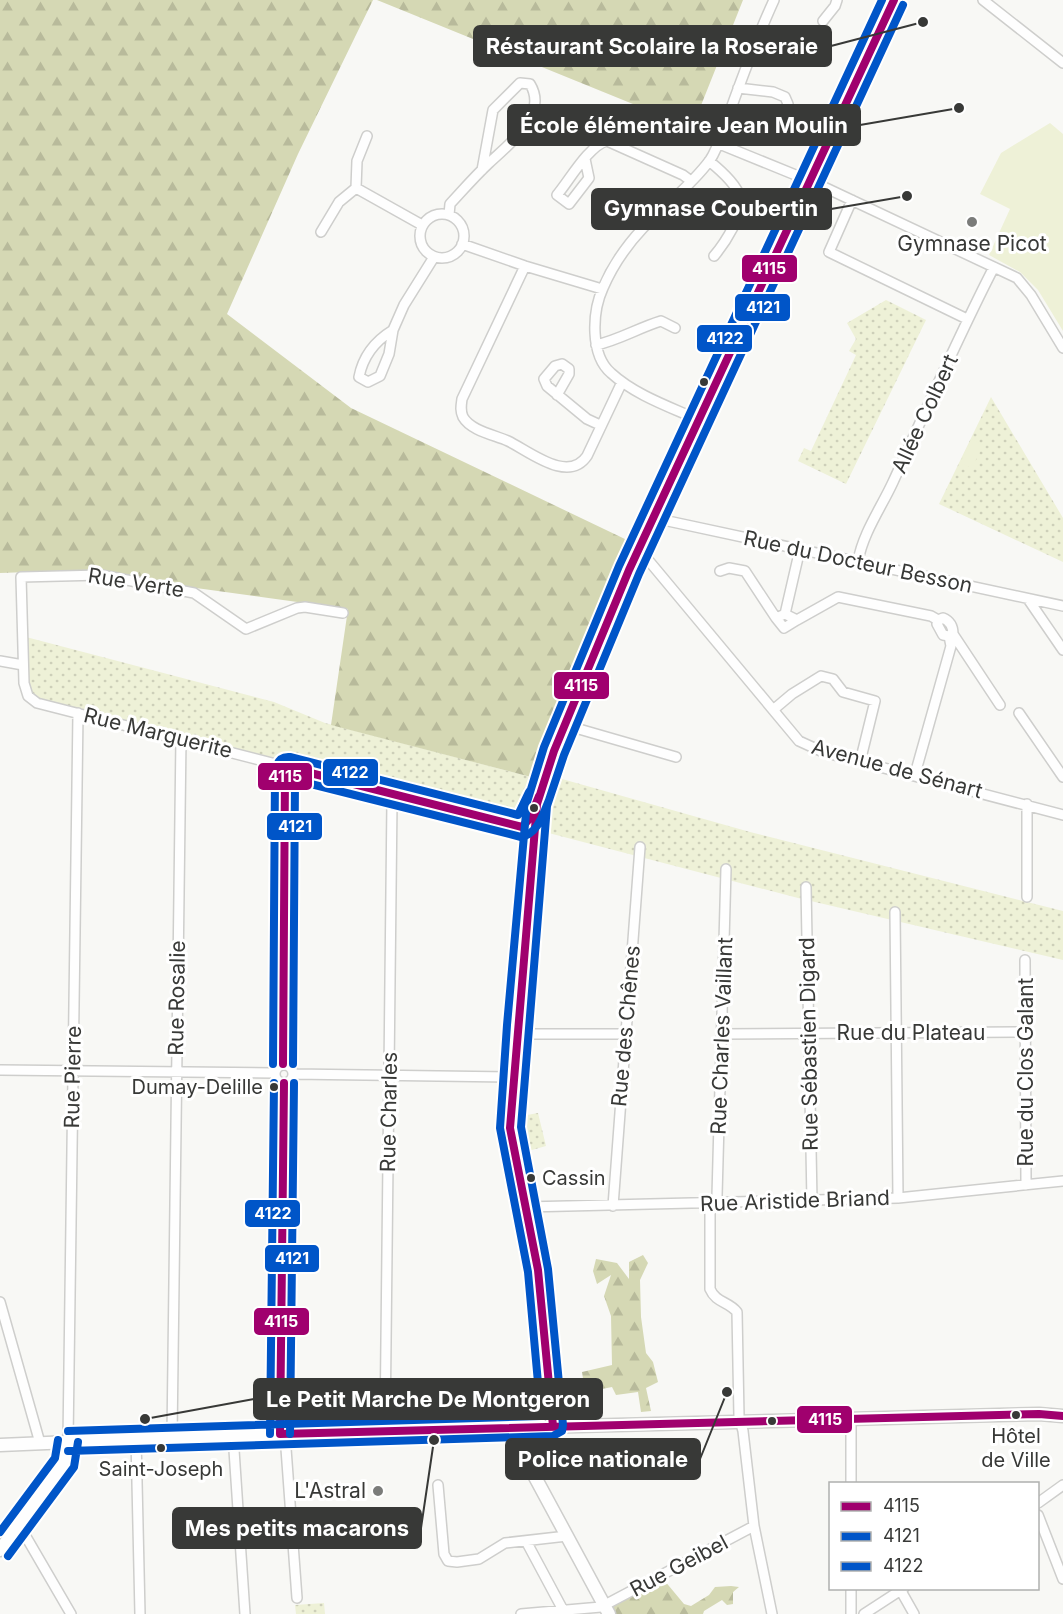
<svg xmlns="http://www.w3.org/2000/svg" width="1063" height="1614" font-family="Inter,sans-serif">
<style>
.grass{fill:url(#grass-dots)}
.forest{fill:url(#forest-firs)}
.pitch{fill:#eef1d7}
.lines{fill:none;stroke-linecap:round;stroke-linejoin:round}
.street-casing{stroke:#cececc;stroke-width:12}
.secondary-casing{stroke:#cececc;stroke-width:15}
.street{stroke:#fefefe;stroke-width:9}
.secondary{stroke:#fefefe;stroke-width:12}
.bus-1-casing{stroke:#fff;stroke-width:12}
.bus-2-casing{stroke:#fff;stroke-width:12}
.bus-3-casing{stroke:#fff;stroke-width:12}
.bus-1{stroke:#a0006e;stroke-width:8}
.bus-2{stroke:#0055c8;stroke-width:8}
.bus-3{stroke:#0055c8;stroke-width:8}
.poi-dot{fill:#7b7c7a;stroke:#fff;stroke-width:2}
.bus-dot{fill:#383937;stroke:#fff;stroke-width:2}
.labels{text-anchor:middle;stroke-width:6;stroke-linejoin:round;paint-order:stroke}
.bus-label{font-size:20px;fill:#383937;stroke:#fff}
.poi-label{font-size:21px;fill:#383937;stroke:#fff}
.street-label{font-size:21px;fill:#383937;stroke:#fff}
.leader{fill:none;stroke:#383937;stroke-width:2}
.callout-dot{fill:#383937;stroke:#fff;stroke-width:2}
.callout{fill:#383937;stroke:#383937;stroke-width:2}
.callout-label{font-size:22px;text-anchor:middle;font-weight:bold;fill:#fff}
.line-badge{stroke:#fff;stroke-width:2}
.badge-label{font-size:16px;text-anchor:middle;font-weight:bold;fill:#fff}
</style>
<defs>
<pattern id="grass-dots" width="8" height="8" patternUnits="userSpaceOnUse" patternTransform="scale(1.5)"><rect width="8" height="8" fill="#eef1d7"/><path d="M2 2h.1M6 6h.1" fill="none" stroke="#cdcfb9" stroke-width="1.8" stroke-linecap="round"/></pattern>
<pattern id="forest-firs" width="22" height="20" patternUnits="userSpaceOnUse" patternTransform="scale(1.5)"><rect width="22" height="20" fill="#d5d8b4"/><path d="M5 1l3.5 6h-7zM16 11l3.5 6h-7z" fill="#b8ba9b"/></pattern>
</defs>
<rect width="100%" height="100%" fill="#f8f8f5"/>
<path class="grass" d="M886,300L926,320L846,484L798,461L804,448L811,451L856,355L849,351L856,339L847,323Z
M991,397L1063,518V562L939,504Z
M26,637L274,702L325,723L531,777L508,820L34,697L27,687Z
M555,777L750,832L1063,911V960L798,898L541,831L548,796Z
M538,1113L546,1146L521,1153L516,1117Z
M324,1603L325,1614H296L295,1605Z"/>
<path class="forest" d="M0,0H373L298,154L227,314L351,408L627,540L531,777L331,725L348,609L167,584L111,572L85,570L0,573Z
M377,0H743L692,128Z
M643,1255L648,1263L640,1280L641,1317L646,1353L653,1362L658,1382L646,1388L651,1411L641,1412L638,1392L616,1395L612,1387L597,1390L584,1385L582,1372L612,1365L611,1316L604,1296L611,1275L597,1284L593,1271L596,1259L617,1263L629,1279V1262Z
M664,1580L684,1604L691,1606L709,1595L715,1587L731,1586L739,1587L733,1592V1604L727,1605L722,1600L704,1611L703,1614H616L612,1607Z"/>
<path class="pitch" d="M1050,123L1063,134V331L1038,290L1020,272L989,255L1010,209L980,194L1001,153Z
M971,439L983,445L972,468L960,463Z"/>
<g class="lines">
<defs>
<path id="street" d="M983,0L1063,63
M823,21L835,6L837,0
M738,88L773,92L785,97L788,104
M717,143L798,176
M585,159L589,178L569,204L557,195C569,181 589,145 607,141L683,175L691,181
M709,161C719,169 736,183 740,197C744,214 725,243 714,256
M809,180L1017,278L1031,295L1063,348
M356,188L422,225
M852,200L829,252L967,319
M420 236a22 22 0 1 1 44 0a22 22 0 1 1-44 0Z
M449,215L450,204C463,190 475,176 489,163C509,144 549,115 530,84L520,83L493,110L482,170
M321,232L339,202L356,188L357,161L367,136
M462,244L525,266L602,289
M525,266L462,399C461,406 460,411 463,417C471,431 495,435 508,441C529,451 568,484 587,456L622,382
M393,330C375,341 363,356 359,377L368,382L380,376L389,354L393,330L404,305L434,257
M596,345C619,340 638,328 661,321L675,328
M557,395L569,374V369L562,364L555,366L544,379L547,386L587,419L600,425
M699,420C670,407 635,395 611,373C590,355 592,312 603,288C612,267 627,245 643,228C665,205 691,186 710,160C719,147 723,128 729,114C743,75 757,37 774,0
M654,518L1063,606
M639,549L799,741L823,752L1063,815
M858,561C863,533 881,508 893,482C926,410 958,337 994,267
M720,571L729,568L745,571L776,618
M1028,599L1063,650
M343,613L305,607L297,608L246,629L194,593L101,575L21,577L24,683L28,696L37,703L522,827L534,837
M785,614L800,549
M785,614L797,620L784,628L776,618Z
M943,618C950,621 953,626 953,634L949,636L943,635L937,624L938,620Z
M797,620L838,597L931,616L938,620
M953,634L1000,705
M0,661L23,665
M773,710L792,694L821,676L833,679L843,692L875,701L860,762
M1019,713L1063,777
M565,725L676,757
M922,778L917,767L951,646L949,636
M726,869L717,1196L710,1209V1289C716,1303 728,1301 737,1312L739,1417L743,1431L754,1526L772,1614
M806,887L812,1201
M1027,897V804
M895,912L898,1198
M1025,960L1026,1185
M516,1034H627
M723,1034L1026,1032
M283,1064L285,773L287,767
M275 1074a9 9 0 1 1 18 0a9 9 0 1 1-18 0Z
M0,1070L274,1073
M293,1074L514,1077
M613,1206L640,847
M526,1207L898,1198L1063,1181
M0,1302L40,1443
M851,1419V1484
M385,1431L392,801L393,793
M280,1434L284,1083
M233,1435L245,1614
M285,1435L297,1598
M172,1437L181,738
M136,1438L140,1614
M68,1441L78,713
M438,1485L444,1554L448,1561L457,1562L479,1559L505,1543L567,1536
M1038,1503L1063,1485
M1038,1515L1063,1579
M18,1527L25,1535L71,1614
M526,1541L563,1610
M851,1588V1614
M901,1591L914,1614
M521,1614L601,1607L754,1526
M864,1614L904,1588"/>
<path id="secondary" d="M553,1426L538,1270L510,1128L517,1026L537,804L554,751L629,570L836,122L894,0
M511,1427L515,1440L609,1614
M0,1445L233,1435L1039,1414L1063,1416
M0,1550L65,1462L68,1441"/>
</defs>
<use href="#street" class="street-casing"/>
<use href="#secondary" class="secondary-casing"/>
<use href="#street" class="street"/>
<use href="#secondary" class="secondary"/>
<defs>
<path id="bus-1" d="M283,1064L285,773L287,767L522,827L530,818L539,796
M284,1083L280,1434L1039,1414L1063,1416
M553,1426L538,1270L510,1128L537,804L554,751L629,570L894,0"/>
<path id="bus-2" d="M293,1064L295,780L521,837C538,834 543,814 549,800
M290,1434L294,1083
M68,1451L553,1436L562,1431L563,1425L548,1269L521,1127L547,806L564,755L639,574L903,5
M8,1556L74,1467L78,1442"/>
<path id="bus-3" d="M273,1064L275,773C276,764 279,756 290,757L518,815L529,792
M68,1431L541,1416L528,1272L500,1128L507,1025L527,802L544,747L619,566L882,0
M270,1434L274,1083
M0,1532L55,1458L58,1440"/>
</defs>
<use href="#bus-1" class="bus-1-casing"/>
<use href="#bus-2" class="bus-2-casing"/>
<use href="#bus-3" class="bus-3-casing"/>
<use href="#bus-1" class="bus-1"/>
<use href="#bus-2" class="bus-2"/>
<use href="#bus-3" class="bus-3"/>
</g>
<g class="poi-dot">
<circle cx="972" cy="222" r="6"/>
<circle cx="378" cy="1491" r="6"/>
</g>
<g class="bus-dot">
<circle cx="704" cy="382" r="5"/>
<circle cx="534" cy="808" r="5"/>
<circle cx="274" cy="1087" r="5"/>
<circle cx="531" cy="1178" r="5"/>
<circle cx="1016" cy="1415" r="5"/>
<circle cx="772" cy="1421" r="5"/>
<circle cx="161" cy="1448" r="5"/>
</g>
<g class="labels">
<g class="bus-label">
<text x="263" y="1094" text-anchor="end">Dumay-Delille</text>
<text x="542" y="1185" text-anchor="start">Cassin</text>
<text x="1016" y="1443">Hôtel<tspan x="1016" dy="24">de Ville</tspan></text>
<text x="161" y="1476">Saint-Joseph</text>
</g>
<g class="poi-label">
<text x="972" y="251">Gymnase Picot</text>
<text x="366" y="1498" text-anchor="end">L'Astral</text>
</g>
<g class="street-label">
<text transform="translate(925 414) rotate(-65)" y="7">Allée Colbert</text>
<text transform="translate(858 562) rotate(12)" y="7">Rue du Docteur Besson</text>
<text transform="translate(136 583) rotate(9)" y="7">Rue Verte</text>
<text transform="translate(158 733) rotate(14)" y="7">Rue Marguerite</text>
<text transform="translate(897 769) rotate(15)" y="7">Avenue de Sénart</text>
<text transform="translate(177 998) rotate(-89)" y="7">Rue Rosalie</text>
<text transform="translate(626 1026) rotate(-85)" y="7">Rue des Chênes</text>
<text x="911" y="1040">Rue du Plateau</text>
<text transform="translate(722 1036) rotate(-88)" y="7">Rue Charles Vaillant</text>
<text transform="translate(809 1044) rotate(-91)" y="7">Rue Sébastien Digard</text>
<text transform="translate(1026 1072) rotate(-90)" y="7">Rue du Clos Galant</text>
<text transform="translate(73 1077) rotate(-89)" y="7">Rue Pierre</text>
<text transform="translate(389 1112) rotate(-89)" y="7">Rue Charles</text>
<text transform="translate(795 1201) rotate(-2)" y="7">Rue Aristide Briand</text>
<text transform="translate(679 1566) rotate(-28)" y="7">Rue Geibel</text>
</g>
</g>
<path class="leader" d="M923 22L831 46M959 108L860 125M907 196L831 209M145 1419L254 1399M727 1392L700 1459M434 1440L421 1528"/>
<g class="callout-dot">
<circle cx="923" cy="22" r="6"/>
<circle cx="959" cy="108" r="6"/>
<circle cx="907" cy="196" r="6"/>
<circle cx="145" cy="1419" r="6"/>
<circle cx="727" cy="1392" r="6"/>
<circle cx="434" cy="1440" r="6"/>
</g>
<g class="callout">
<rect x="474" y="26" width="357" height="40" rx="6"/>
<rect x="508" y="105" width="352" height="40" rx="6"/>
<rect x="592" y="189" width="239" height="40" rx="6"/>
<rect x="254" y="1379" width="348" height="40" rx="6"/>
<rect x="506" y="1439" width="194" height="40" rx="6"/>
<rect x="173" y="1508" width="248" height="40" rx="6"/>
</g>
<g class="callout-label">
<text x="652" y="54">Réstaurant Scolaire la Roseraie</text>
<text x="684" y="133">École élémentaire Jean Moulin</text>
<text x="711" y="216">Gymnase Coubertin</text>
<text x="428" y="1407">Le Petit Marche De Montgeron</text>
<text x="603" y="1467">Police nationale</text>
<text x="297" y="1536">Mes petits macarons</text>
</g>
<g class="line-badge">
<rect x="741" y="254" width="57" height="29" rx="6" fill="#a0006e"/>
<rect x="734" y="293" width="57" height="29" rx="6" fill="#0055c8"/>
<rect x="696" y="324" width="57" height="29" rx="6" fill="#0055c8"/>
<rect x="553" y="671" width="57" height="29" rx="6" fill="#a0006e"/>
<rect x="322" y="758" width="57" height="29" rx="6" fill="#0055c8"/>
<rect x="257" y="762" width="56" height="29" rx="6" fill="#a0006e"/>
<rect x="266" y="812" width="57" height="29" rx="6" fill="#0055c8"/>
<rect x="244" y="1199" width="57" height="29" rx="6" fill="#0055c8"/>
<rect x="264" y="1244" width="56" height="29" rx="6" fill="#0055c8"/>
<rect x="253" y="1307" width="57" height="29" rx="6" fill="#a0006e"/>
<rect x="796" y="1405" width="57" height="29" rx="6" fill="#a0006e"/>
</g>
<g class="badge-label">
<text x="769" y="274">4115</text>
<text x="763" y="313">4121</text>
<text x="725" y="344">4122</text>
<text x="581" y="691">4115</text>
<text x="350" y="778">4122</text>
<text x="285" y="782">4115</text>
<text x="295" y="832">4121</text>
<text x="273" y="1219">4122</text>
<text x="292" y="1264">4121</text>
<text x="281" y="1327">4115</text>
<text x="825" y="1425">4115</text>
</g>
<rect x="829" y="1482" width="210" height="108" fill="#ffffff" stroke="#afb0af" stroke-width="1.5"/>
<rect x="841" y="1502" width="30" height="9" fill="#a0006e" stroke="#afb0af" stroke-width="1.5"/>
<text x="883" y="1512" font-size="18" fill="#383937">4115</text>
<rect x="841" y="1532" width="30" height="9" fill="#0055c8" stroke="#afb0af" stroke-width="1.5"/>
<text x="883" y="1542" font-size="18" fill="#383937">4121</text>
<rect x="841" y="1562" width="30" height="9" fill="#0055c8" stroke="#afb0af" stroke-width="1.5"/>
<text x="883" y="1572" font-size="18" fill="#383937">4122</text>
</svg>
